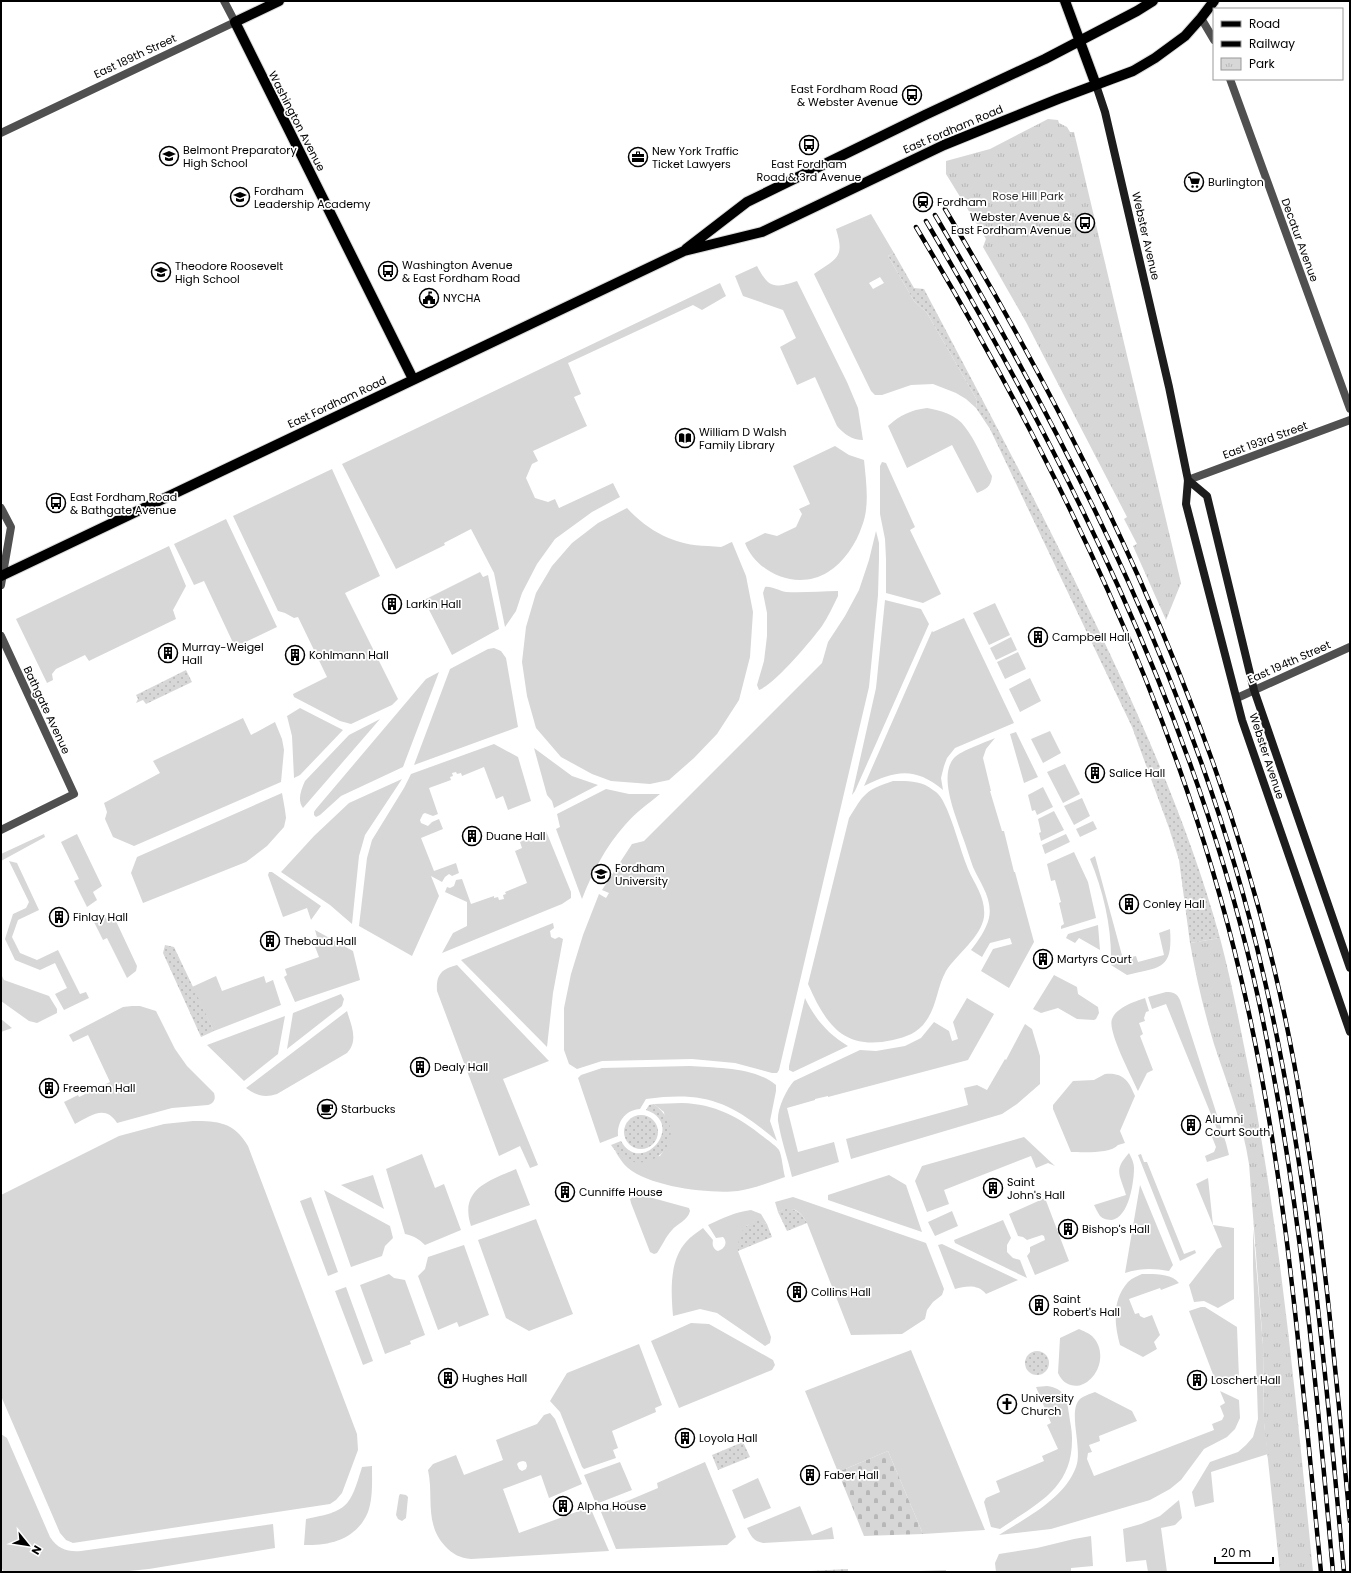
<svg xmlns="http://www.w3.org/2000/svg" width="1351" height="1573" font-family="Poppins,sans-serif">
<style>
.grass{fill:#d7d7d7;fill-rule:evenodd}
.cemetery{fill:url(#cemetery-stones)}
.park{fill:url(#park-tufts)}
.garden{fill:url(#garden-dots)}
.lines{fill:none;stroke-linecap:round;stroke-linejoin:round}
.primary-casing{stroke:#dbdbdb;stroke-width:12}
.street{stroke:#505050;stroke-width:8}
.secondary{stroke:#1d1d1d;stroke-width:8}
.primary{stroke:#000;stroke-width:10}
.rail-casing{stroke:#000;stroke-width:4.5}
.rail{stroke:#fff;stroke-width:3;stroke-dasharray:9;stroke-linecap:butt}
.labels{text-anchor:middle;stroke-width:3.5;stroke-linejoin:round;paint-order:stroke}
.street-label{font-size:11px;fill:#000;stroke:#fff}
.poi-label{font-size:11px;fill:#000;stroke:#fff;text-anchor:start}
.park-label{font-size:11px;fill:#2e2e2e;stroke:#fff}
</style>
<defs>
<pattern id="cemetery-stones" width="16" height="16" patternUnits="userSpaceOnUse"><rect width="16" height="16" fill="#d7d7d7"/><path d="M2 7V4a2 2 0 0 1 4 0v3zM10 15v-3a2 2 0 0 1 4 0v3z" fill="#b7b7b7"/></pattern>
<pattern id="park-tufts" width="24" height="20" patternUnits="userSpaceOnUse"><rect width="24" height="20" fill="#d7d7d7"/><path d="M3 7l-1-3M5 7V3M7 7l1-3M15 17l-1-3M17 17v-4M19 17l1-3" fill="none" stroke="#b7b7b7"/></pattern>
<pattern id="garden-dots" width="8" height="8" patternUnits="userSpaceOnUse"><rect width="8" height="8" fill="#d7d7d7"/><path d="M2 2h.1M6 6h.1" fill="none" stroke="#b7b7b7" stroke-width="1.8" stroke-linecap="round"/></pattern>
</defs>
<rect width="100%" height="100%" fill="#fff"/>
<path class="grass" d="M871,214L894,253L888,256L914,301L927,313L977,400L976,408L966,399L956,393L933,384L911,385L882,395H875L871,391L814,274C837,258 845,258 836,229ZM880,277L884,283L873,289L869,283Z
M757,266C769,288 773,289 797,281L847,382L858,408L863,440C852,440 844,434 837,426L815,377L797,385L780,347L796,338L783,310L743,296L735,276Z
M720,283L726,296L702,310L693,305L568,363L581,394L574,397L587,426L533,451L538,461L532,464L526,478L535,498L548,502L555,499L559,508L613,483L620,497L592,512L555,539L537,564L522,593L516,611L505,627L494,573L471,529L444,543L445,545L396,569L342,464Z
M927,408C940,410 957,415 965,427C976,441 983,460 992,476C991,487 986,489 977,493L952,445L907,468L888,426C900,415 911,410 927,408Z
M835,446L849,455L864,460C866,481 870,506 862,526C856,544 844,562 828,572C798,591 757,574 745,543L765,533L777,536L796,527L802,514L799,509L810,504L793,466Z
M882,462L886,463L915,527L910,530L941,594L923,603L886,593V559L885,539L880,514V466Z
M332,469L380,576L345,593L398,699L392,705L351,724L340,721L294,697L293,694L327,677L298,617L294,618L285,613L278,611L233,516Z
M627,508C648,531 676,546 708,546C712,546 717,547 721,547C724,546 729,543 732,542L746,576L753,612L750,657L739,700L717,734L694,758L669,780L650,784L611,781L592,774L561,757L536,728L527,696L522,662L526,627L536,593L552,566L572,543L598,523Z
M226,519L277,627L235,647L204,581L194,585L174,544Z
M876,531L879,543V559L878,595L869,687L779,1070L777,1073H772L735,1063L692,1059L602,1061L577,1069L569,1064L564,1050V1008L571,974L583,935L599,894L606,898L609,893L602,890L632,844L644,841L822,663L828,642L845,616L859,590L869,560Z
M169,546L186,586L173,610L176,619L93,659L89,661L85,655L56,669L52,674L53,680L47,683L16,619Z
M480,572L483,577L488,575L499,629L452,655L424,600Z
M765,587C772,586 779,591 786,592C804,593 821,591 838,591V596C833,606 828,617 822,626C811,641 775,684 759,690L757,685L764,661L767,636V613L763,593Z
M885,600L921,609L929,624L855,791L852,795L876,688Z
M995,603L1010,635L989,645L973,613Z
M964,618L1014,723L955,748L947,758L944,766L941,778L943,790C914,766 895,771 864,786L932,631L933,632Z
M1011,637L1017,650L996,660L990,648Z
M494,648L501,651L506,658L518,727L414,765L450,669L488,649Z
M1018,652L1026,669L1005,679L997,662Z
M439,672L403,767L341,796L320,815L316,817L314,815V812L316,809L426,679Z
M1030,678L1041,701L1020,712L1009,689Z
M300,708L343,730L300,775L294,778L292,736L287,716Z
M243,718L251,735L275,722L282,739L284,750L281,782L134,846L113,837L105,819L107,812L104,803L160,773L153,761Z
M380,719L303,808C297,800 301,790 305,781L349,735Z
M1050,731L1061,753L1043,763L1031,739Z
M1016,732L1038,777L1024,783L1010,734Z
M995,738L986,749L983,758L991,791H990L1002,831H1004L1014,872H1015L1034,942L1009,988L981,971L993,949L1012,944L1010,938L990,943L982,957L971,950C978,941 986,930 989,918C993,899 980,883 973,867C969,856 966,845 962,835C956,816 938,776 954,758C962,750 984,743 995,738Z
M494,744L518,757L531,801L508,810L503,796L496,799L484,767L462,776L461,773L457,774L456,772L452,773L453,776L450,777L451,780L429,788L438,814L433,816L425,813L423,814L420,820L421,823L428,826L432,822L439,819L443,829L421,838L434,871L456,863L459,873L452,876L449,874L445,877L442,882L431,876L439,896L412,956L359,926L367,858L372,840L404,788L411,774Z
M534,748L572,776L598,785L554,808L552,801L547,795Z
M1065,764L1080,794L1063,803L1047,772Z
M402,779L365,835L359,856L352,924L330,905L281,872L314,836L349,803Z
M893,781C907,781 921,780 933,790C937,792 941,797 943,801C954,822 959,847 968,869C975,885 986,898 984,917C981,937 957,954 946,971C937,987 937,1006 926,1021C918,1033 906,1037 893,1040C844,1051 826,1025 808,984L849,818C864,794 865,790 893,781Z
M1043,787L1053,807L1037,815L1035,810L1032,811L1028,795Z
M606,789L629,794H660C648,804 635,813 625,825C606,846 592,873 582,899L556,829L560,827L557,814Z
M282,793L285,810L286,818L284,827L267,846L246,862L143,903L131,873L137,857Z
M1082,798L1090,816L1074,825L1064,806Z
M1054,811L1064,830L1041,841L1039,833L1041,832L1038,819Z
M1093,821L1097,829L1080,837L1076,829Z
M546,831L571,892V898L562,904L442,953L453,933L467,926V902L445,892L447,887L450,888L454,886L456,880L462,879L471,904L494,896V898L498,897L499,900L504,899L503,895L506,894L505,892L527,883L515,851L522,848L520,842Z
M44,834L45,837L1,861V854Z
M77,834L102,886L93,892L97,900L87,907L74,881L79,879L61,842Z
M1066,834L1070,842L1045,854L1042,845Z
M1074,852L1088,882L1096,918L1061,929V926L1064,924L1059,903L1061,902L1055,880L1051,881L1047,864Z
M1095,856L1123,959L1136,956L1138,962L1164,955L1159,933L1170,929C1173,970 1161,967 1127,975L1111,965C1112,928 1104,893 1090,859Z
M9,861L17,863L39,910L18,920L12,937L20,953L37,960L58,950L80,994L86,992L89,998L64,1010L55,994L67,988L55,963L40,970L15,960L5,939L13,914L26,908L29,902Z
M269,872H272L321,906L311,920L307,908L283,917L268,875Z
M104,914L108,922L115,919L137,966L136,971L127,978L107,938L103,940L93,920Z
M553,923L554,928L550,931L551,937L555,939L559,937L563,939L553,993L547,1047L461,960Z
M1098,925L1100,950L1079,938L1075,943L1066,938L1068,934Z
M315,930L353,951L360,980L295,1002L284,977L287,975L285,969L319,957L312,939L317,937Z
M457,965L549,1061L503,1079L538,1165L530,1168L520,1146L499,1156L437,991C436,974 442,969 457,965Z
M1,974L4,980L49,996L57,1009V1013L37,1023L29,1021L1,1001Z
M1054,975L1077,987L1078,994L1098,1007L1099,1013L1096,1019L1094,1020L1077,1019L1058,1008L1041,1013L1033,1009Z
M216,976L222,991L264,976L266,983L273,980L281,1005L214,1031L192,987Z
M1166,992C1173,992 1177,993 1180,1000L1226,1143L1229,1155L1207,1162L1205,1156L1214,1152L1216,1147L1212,1137L1219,1134L1166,1004L1152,1009L1148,997Z
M341,994L344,999L342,1006L287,1049L293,1013Z
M805,998C815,1019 828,1034 848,1046L793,1072L789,1070V1066Z
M967,998L994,1014L968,1060L828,1097V1096L815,1099V1100L787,1108L798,1152L834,1142L839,1162L792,1177C788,1159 781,1140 778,1121C777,1109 786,1090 794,1081L860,1050L876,1051L905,1046L921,1038L934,1022L949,1031L952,1041L958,1039L953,1022Z
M1145,998L1149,1011L1146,1012L1144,1018L1145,1021L1139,1023L1143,1034L1140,1036L1153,1070L1147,1073L1138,1091C1133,1079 1107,1031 1112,1019C1117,1007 1134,1002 1145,998Z
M132,1006H140L156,1011L175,1049L187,1066L214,1093C216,1099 214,1103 208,1105L172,1108L117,1123C105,1104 91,1116 75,1124L64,1102L78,1095L79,1097L110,1082L88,1035L73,1042L69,1035L123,1007Z
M347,1011C351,1025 359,1040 347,1053L277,1094C265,1098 257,1096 246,1088Z
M285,1016L278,1054L244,1081L207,1045Z
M1,1019L12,1028L1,1032Z
M1025,1024L1032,1029L1040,1056V1084L1017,1104L1002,1114L851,1159L846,1139L968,1105L964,1088L977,1085L987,1090L1005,1059L1006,1060Z
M690,1066C716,1068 755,1067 776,1085V1091L770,1121L777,1141C731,1102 706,1091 646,1099L640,1109C626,1110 617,1121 618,1136L600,1143L578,1078L581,1075L602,1068Z
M1105,1074C1123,1072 1129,1081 1135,1096L1120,1131L1125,1143L1118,1145C1111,1154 1082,1152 1071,1152L1053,1109V1105L1073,1081L1094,1080Z
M682,1103C715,1104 739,1117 765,1138C769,1141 776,1146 779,1150C782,1156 783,1170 785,1177C770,1182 753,1189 738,1191C709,1194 651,1187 628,1168C623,1164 619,1157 615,1151L626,1159L660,1156L668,1144L664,1112L654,1104Z
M193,1121C218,1121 234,1122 248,1146L357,1434L358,1450L342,1493L336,1500L330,1504L73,1543L66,1540L60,1533L1,1396V1195L119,1136L164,1124Z
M1024,1137L1055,1166L1048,1163L1036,1168L1031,1156L944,1190L949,1204L927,1212L915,1181L922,1166Z
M1129,1153C1131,1157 1134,1162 1134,1168C1134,1182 1129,1217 1112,1220C1108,1220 1103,1219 1100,1216C1098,1213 1096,1209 1094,1205L1126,1195C1120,1174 1113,1171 1129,1153Z
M422,1154L435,1188L444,1184L461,1230L425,1245C419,1239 414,1236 405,1234L386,1169Z
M1141,1154L1144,1162H1147L1184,1254L1195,1250L1196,1253L1180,1261L1138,1155Z
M516,1169L530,1205L471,1226C459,1189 489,1181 516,1169Z
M373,1175L384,1209L341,1185Z
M889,1175L906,1185L922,1232L828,1200V1195Z
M1208,1178L1213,1225L1234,1228V1299L1218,1308L1204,1301L1194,1302L1189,1285L1217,1249L1222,1247L1196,1184Z
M1140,1185L1173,1265L1169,1271C1153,1268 1140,1268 1125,1273Z
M324,1190L390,1226L393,1238L385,1246L382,1256L351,1267Z
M638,1194L689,1208L690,1211C688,1220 677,1224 672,1230C666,1236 662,1246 657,1253L654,1254L650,1252L631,1203L630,1199Z
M311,1197L338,1272L328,1276L300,1201Z
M793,1197L926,1243L944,1289L942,1295L933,1302L927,1310L925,1319L902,1334L851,1335L807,1223C799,1209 793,1206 778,1212L775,1202Z
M1045,1198L1069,1261L1035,1275L1027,1256L1030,1252V1247L1045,1240L1044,1236L1042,1235L1027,1240L1023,1237L1018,1236L1009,1214Z
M751,1210L761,1214L767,1224C758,1221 754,1221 746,1226L738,1251L771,1337L770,1343L765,1346L717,1313L700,1309L673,1316C671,1292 669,1261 686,1242C691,1236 698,1232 703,1228L713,1240C712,1245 713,1249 718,1251C725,1249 728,1242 723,1237L716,1238L708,1225C723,1218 735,1212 751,1210Z
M952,1211L958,1226L935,1236L928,1222Z
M536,1219L573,1314L529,1331L506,1318L478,1240Z
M1003,1220L1011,1238L1007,1245V1252L1013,1258L1020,1260L1027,1278L955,1243L954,1240Z
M1253,1229L1263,1345L1264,1423L1268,1454L1211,1472L1214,1502L1195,1507L1192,1492L1210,1462L1238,1452L1246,1445L1253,1437L1258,1419L1253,1266Z
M942,1244L1018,1280L986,1294C978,1284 966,1286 955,1289L938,1245Z
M464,1245L489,1315L459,1327L457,1322L438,1330L418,1276L425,1269L428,1257Z
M389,1274L394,1278L405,1280L425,1335L410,1341L411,1344L385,1354L360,1285Z
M1142,1274C1154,1274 1171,1273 1179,1283L1161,1290L1160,1288L1129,1299L1135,1314L1139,1313L1140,1316L1144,1318L1152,1315L1160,1335L1154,1342L1157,1349L1143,1357L1120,1345C1114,1323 1112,1300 1128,1282C1132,1278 1138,1276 1142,1274Z
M346,1287L373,1361L363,1365L335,1291Z
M1201,1307H1205L1237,1327L1239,1378L1217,1385L1189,1311Z
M691,1323L709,1324L773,1360L775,1365L772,1370L679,1408L651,1341Z
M1079,1329C1083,1331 1089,1333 1092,1336C1113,1357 1090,1394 1068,1384C1063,1382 1060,1377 1058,1373L1060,1338Z
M639,1344L662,1405L655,1408L656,1412L612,1431L618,1448L613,1450L616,1458L584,1469L582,1467L560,1412L550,1401L567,1373Z
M911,1350L985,1530L923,1534L888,1451L838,1472L805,1391Z
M1047,1386C1065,1389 1067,1397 1069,1414C1070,1422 1072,1430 1072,1438C1073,1489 1036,1504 1000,1529L991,1527L984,1502L986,1498L1000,1492L996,1481L1044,1461L1042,1456L1058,1449L1047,1425L1051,1423L1036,1387Z
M1220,1391L1239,1400L1240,1418L1235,1429L1227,1437L1204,1449L1181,1480L1170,1489L1150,1500L1051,1529L999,1535C1026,1518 1065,1498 1076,1467C1083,1449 1068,1413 1079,1400C1083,1396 1090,1394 1095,1392L1132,1411L1137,1421L1099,1436L1100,1441L1089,1445L1092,1452L1088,1453L1087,1459L1094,1476L1214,1430L1212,1424L1222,1420L1224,1416L1220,1406L1225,1403Z
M550,1413L555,1419L582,1484L549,1498L541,1475L503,1489L519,1533L590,1507L609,1551L471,1559C460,1558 452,1554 445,1546C424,1523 434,1497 428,1470L433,1464L456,1455L464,1475L503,1460L496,1440L537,1424L544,1415ZM523,1461L526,1462L527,1466L526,1469L522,1471L519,1469L517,1464L519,1462Z
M1,1434L7,1438L50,1537C58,1549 67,1552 81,1551L273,1524L275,1548L149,1569L119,1572H4L1,1567Z
M620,1462L632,1490L596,1504L584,1475Z
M705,1462L736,1537L727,1545L616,1549L601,1512L658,1488L657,1483Z
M372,1466C372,1481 373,1498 368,1512C357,1539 330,1546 304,1545L306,1519C348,1511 350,1507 362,1467Z
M758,1478L771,1508L744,1519L732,1490Z
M400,1494L406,1495L408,1497L406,1518L402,1521L398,1519L396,1515L399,1496Z
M1179,1500L1182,1518L1175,1525L1161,1528L1167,1572H1148L1146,1560L1126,1562L1123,1529L1141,1524L1160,1516Z
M800,1506L812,1535L832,1527L834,1539L763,1543C753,1541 751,1536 747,1528Z
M1091,1536L1093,1566L1071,1568V1572H996L995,1563L999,1554L1037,1548L1074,1539Z"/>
<path class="cemetery" d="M888,1451L923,1534L864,1536L838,1472Z"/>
<path class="park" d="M1048,119L1058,120L1059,123L1067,127L1070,132H1074L1181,583L1166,620L1133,546L1137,544L1124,519L1127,517L1026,322L983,247L986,239L946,174V161L990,149Z
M1220,938C1233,987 1242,1037 1252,1086C1282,1247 1297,1410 1313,1572H1280L1264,1423L1263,1345L1249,1164C1243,1123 1227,1084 1214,1044C1204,1011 1196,977 1190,943Z
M946,1570V1572H895Z"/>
<path class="garden" d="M894,253L914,288L924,289C988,410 1052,530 1110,654C1153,746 1193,840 1220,938L1190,943L1179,860L1169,828L1132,727L990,429L976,408L977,400L927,313L914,301L888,256Z
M186,670L192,682L146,704L143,700L136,703L138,699L136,695Z
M165,945L174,947L214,1031L201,1037L163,953Z
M654,1104C700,1140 639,1189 611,1145L621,1141C641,1177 687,1124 646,1110L649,1105Z
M624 1132a17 17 0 1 1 34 0a17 17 0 1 1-34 0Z
M788,1208C798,1210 802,1214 807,1223L787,1231L778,1212Z
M759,1221L767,1224L772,1237L738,1251C738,1236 743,1222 759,1221Z
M1025 1363a12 12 0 1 1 24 0a12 12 0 1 1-24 0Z
M743,1442L750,1457L718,1470L712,1455Z
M848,1569V1572H791Z"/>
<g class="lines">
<defs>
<path id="primary" d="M279,1L235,22L413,379
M1065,1L1096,85
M686,249L747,202L925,115L1045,59L1137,11L1153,1
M1,576L684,251L762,232L944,145L1058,99L1133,71L1155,58L1185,36L1201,18L1214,1"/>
</defs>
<use href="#primary" class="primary-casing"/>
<path class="street" d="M1201,18L1214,40
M1230,79L1350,409
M1,133L235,22L224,1
M1188,480L1350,420
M1,508L11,527L1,585
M1,636L74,794L1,830
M1237,698L1350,647"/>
<path class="secondary" d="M1096,85L1105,112L1169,387L1188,480L1186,504L1242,720L1350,1032
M1188,480L1207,496L1254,690L1350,968"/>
<use href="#primary" class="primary"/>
<defs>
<path id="rail" d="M945,209C1086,445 1210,700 1274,968C1317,1149 1332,1336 1350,1521
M935,215C1075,453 1201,702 1263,973C1309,1169 1325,1371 1344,1572
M926,221C1065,458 1190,706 1253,975C1298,1171 1315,1372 1333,1572
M916,227C1056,461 1179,711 1241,978C1287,1173 1301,1373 1321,1572"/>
</defs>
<use href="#rail" class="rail-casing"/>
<use href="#rail" class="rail"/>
</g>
<defs>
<symbol id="bus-ring" viewBox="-11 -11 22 22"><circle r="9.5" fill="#fff" stroke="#000" stroke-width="1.5"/><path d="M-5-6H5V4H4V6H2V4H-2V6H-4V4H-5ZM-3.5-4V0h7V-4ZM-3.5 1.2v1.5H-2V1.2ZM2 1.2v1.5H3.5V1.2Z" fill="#000"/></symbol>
<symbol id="school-ring" viewBox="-11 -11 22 22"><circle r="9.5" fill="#fff" stroke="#000" stroke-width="1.5"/><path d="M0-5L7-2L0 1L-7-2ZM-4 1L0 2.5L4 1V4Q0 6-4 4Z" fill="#000"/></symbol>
<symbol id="office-ring" viewBox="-11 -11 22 22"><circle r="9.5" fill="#fff" stroke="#000" stroke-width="1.5"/><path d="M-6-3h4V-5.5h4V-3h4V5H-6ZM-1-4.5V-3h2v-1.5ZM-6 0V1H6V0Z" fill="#000"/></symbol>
<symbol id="supermarket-ring" viewBox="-11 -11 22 22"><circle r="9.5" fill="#fff" stroke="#000" stroke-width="1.5"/><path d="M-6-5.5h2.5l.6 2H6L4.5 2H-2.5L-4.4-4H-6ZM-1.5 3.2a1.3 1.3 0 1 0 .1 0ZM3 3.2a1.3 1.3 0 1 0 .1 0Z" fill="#000"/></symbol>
<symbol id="station-ring" viewBox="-11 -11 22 22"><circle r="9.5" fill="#fff" stroke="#000" stroke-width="1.5"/><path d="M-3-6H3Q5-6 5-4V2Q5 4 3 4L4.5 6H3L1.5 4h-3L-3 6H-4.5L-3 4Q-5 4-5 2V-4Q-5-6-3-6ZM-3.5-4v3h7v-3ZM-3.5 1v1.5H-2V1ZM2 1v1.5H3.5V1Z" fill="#000"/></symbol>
<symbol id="civic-ring" viewBox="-11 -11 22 22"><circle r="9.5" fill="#fff" stroke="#000" stroke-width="1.5"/><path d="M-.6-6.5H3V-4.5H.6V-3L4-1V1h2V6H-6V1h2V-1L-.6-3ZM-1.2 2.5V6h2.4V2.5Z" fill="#000"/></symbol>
<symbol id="library-ring" viewBox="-11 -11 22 22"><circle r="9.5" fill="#fff" stroke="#000" stroke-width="1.5"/><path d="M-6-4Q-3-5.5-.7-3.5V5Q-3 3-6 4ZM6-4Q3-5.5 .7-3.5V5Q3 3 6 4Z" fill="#000"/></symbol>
<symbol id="building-ring" viewBox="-11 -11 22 22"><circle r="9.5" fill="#fff" stroke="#000" stroke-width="1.5"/><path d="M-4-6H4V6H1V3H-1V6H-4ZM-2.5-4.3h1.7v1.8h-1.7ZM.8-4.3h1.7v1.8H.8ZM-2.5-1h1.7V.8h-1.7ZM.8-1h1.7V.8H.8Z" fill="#000"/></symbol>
<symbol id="university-ring" viewBox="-11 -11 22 22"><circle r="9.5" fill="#fff" stroke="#000" stroke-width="1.5"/><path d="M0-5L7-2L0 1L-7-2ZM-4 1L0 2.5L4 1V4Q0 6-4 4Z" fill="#000"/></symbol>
<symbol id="cafe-ring" viewBox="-11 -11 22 22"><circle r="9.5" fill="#fff" stroke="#000" stroke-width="1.5"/><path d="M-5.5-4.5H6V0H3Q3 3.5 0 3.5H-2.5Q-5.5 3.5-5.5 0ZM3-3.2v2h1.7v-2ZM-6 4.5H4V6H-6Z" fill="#000"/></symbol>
<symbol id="church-ring" viewBox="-11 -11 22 22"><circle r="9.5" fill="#fff" stroke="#000" stroke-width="1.5"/><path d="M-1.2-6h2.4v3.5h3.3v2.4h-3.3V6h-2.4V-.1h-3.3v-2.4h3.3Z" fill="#000"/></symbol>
</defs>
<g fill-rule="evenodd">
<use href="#bus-ring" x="901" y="84" width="22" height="22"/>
<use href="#bus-ring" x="798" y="134" width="22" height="22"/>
<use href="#school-ring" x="158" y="145" width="22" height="22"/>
<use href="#office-ring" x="627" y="146" width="22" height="22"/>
<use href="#supermarket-ring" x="1183" y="171" width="22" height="22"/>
<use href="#school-ring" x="229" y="186" width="22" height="22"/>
<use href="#station-ring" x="912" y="191" width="22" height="22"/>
<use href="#bus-ring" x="1074" y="212" width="22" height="22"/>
<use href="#bus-ring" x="377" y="260" width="22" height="22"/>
<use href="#school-ring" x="150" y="261" width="22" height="22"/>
<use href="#civic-ring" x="418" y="287" width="22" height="22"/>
<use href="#library-ring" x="674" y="427" width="22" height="22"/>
<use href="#bus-ring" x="45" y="492" width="22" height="22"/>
<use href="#building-ring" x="381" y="593" width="22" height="22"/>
<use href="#building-ring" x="1027" y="626" width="22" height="22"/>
<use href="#building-ring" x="157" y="642" width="22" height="22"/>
<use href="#building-ring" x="284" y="644" width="22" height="22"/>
<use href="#building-ring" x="1084" y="762" width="22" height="22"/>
<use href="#building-ring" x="461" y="825" width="22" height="22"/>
<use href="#university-ring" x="590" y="863" width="22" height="22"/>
<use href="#building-ring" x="1118" y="893" width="22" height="22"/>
<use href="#building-ring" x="48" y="906" width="22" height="22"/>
<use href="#building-ring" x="259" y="930" width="22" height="22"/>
<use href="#building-ring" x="1032" y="948" width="22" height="22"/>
<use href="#building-ring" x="409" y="1056" width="22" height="22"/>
<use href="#building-ring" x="38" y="1077" width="22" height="22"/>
<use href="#cafe-ring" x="316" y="1098" width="22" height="22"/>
<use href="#building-ring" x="1180" y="1114" width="22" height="22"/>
<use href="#building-ring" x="982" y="1177" width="22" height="22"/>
<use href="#building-ring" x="554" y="1181" width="22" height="22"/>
<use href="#building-ring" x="1057" y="1218" width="22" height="22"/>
<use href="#building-ring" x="786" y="1281" width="22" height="22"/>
<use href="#building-ring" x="1028" y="1294" width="22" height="22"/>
<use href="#building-ring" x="437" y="1367" width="22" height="22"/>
<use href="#building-ring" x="1186" y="1369" width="22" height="22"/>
<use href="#church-ring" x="996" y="1393" width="22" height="22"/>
<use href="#building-ring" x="674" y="1427" width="22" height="22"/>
<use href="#building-ring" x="799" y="1464" width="22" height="22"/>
<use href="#building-ring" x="552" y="1495" width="22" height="22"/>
</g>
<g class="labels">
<g class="street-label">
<text transform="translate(135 56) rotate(-25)" y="4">East 189th Street</text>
<text transform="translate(297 121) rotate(63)" y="4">Washington Avenue</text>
<text transform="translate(953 129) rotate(-23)" y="4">East Fordham Road</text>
<text transform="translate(1146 236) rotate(77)" y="4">Webster Avenue</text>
<text transform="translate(1300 240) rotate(70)" y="4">Decatur Avenue</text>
<text transform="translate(337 402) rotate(-25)" y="4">East Fordham Road</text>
<text transform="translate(1265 440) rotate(-20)" y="4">East 193rd Street</text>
<text transform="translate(1289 662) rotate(-24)" y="4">East 194th Street</text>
<text transform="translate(47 710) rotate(65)" y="4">Bathgate Avenue</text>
<text transform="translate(1267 756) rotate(72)" y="4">Webster Avenue</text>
</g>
<g class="poi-label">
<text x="898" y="93" text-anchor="end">East Fordham Road<tspan x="898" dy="13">&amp; Webster Avenue</tspan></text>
<text x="183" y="154">Belmont Preparatory<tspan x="183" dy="13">High School</tspan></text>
<text x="652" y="155">New York Traffic<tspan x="652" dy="13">Ticket Lawyers</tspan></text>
<text x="809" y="168" text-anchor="middle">East Fordham<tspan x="809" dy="13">Road &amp; 3rd Avenue</tspan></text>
<text x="1208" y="186">Burlington</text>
<text x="254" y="195">Fordham<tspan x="254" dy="13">Leadership Academy</tspan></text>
<text x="937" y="206">Fordham</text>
<text x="1071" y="221" text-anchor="end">Webster Avenue &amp;<tspan x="1071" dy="13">East Fordham Avenue</tspan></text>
<text x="402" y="269">Washington Avenue<tspan x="402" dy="13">&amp; East Fordham Road</tspan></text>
<text x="175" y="270">Theodore Roosevelt<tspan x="175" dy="13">High School</tspan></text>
<text x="443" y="302">NYCHA</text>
<text x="699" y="436">William D Walsh<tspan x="699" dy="13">Family Library</tspan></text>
<text x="70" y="501">East Fordham Road<tspan x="70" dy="13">&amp; Bathgate Avenue</tspan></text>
<text x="406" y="608">Larkin Hall</text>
<text x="1052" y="641">Campbell Hall</text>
<text x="182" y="651">Murray-Weigel<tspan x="182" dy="13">Hall</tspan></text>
<text x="309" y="659">Kohlmann Hall</text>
<text x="1109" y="777">Salice Hall</text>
<text x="486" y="840">Duane Hall</text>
<text x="615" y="872">Fordham<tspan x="615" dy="13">University</tspan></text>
<text x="1143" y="908">Conley Hall</text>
<text x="73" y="921">Finlay Hall</text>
<text x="284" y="945">Thebaud Hall</text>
<text x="1057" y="963">Martyrs Court</text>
<text x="434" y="1071">Dealy Hall</text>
<text x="63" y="1092">Freeman Hall</text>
<text x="341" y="1113">Starbucks</text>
<text x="1205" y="1123">Alumni<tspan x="1205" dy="13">Court South</tspan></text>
<text x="1007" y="1186">Saint<tspan x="1007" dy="13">John's Hall</tspan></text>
<text x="579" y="1196">Cunniffe House</text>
<text x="1082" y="1233">Bishop's Hall</text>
<text x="811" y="1296">Collins Hall</text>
<text x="1053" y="1303">Saint<tspan x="1053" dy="13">Robert's Hall</tspan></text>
<text x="462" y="1382">Hughes Hall</text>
<text x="1211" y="1384">Loschert Hall</text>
<text x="1021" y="1402">University<tspan x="1021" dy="13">Church</tspan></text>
<text x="699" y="1442">Loyola Hall</text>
<text x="824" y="1479">Faber Hall</text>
<text x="577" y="1510">Alpha House</text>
</g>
<g class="park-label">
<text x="1028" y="200">Rose Hill Park</text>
</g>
</g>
<rect width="1351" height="1573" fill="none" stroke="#000000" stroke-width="4"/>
<rect x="1213" y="8" width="130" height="72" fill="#ffffff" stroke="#999999"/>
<rect x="1221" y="21" width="20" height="6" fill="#000000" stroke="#999999"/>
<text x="1249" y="28" font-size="12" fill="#000000">Road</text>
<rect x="1221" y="41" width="20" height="6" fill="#000000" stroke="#999999"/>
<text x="1249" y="48" font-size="12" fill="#000000">Railway</text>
<rect x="1221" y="58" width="20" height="12" fill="url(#park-tufts)" stroke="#999999"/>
<text x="1249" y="68" font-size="12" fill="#000000">Park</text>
<g transform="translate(28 1545) rotate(120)" stroke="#ffffff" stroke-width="3" paint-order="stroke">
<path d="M0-3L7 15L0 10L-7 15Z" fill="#000000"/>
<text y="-6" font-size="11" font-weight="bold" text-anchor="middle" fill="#000000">N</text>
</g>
<path d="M1215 1557v6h58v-6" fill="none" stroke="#000000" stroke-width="2"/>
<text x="1221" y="1557" font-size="12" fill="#000000" stroke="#ffffff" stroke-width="3" paint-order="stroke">20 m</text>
</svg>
